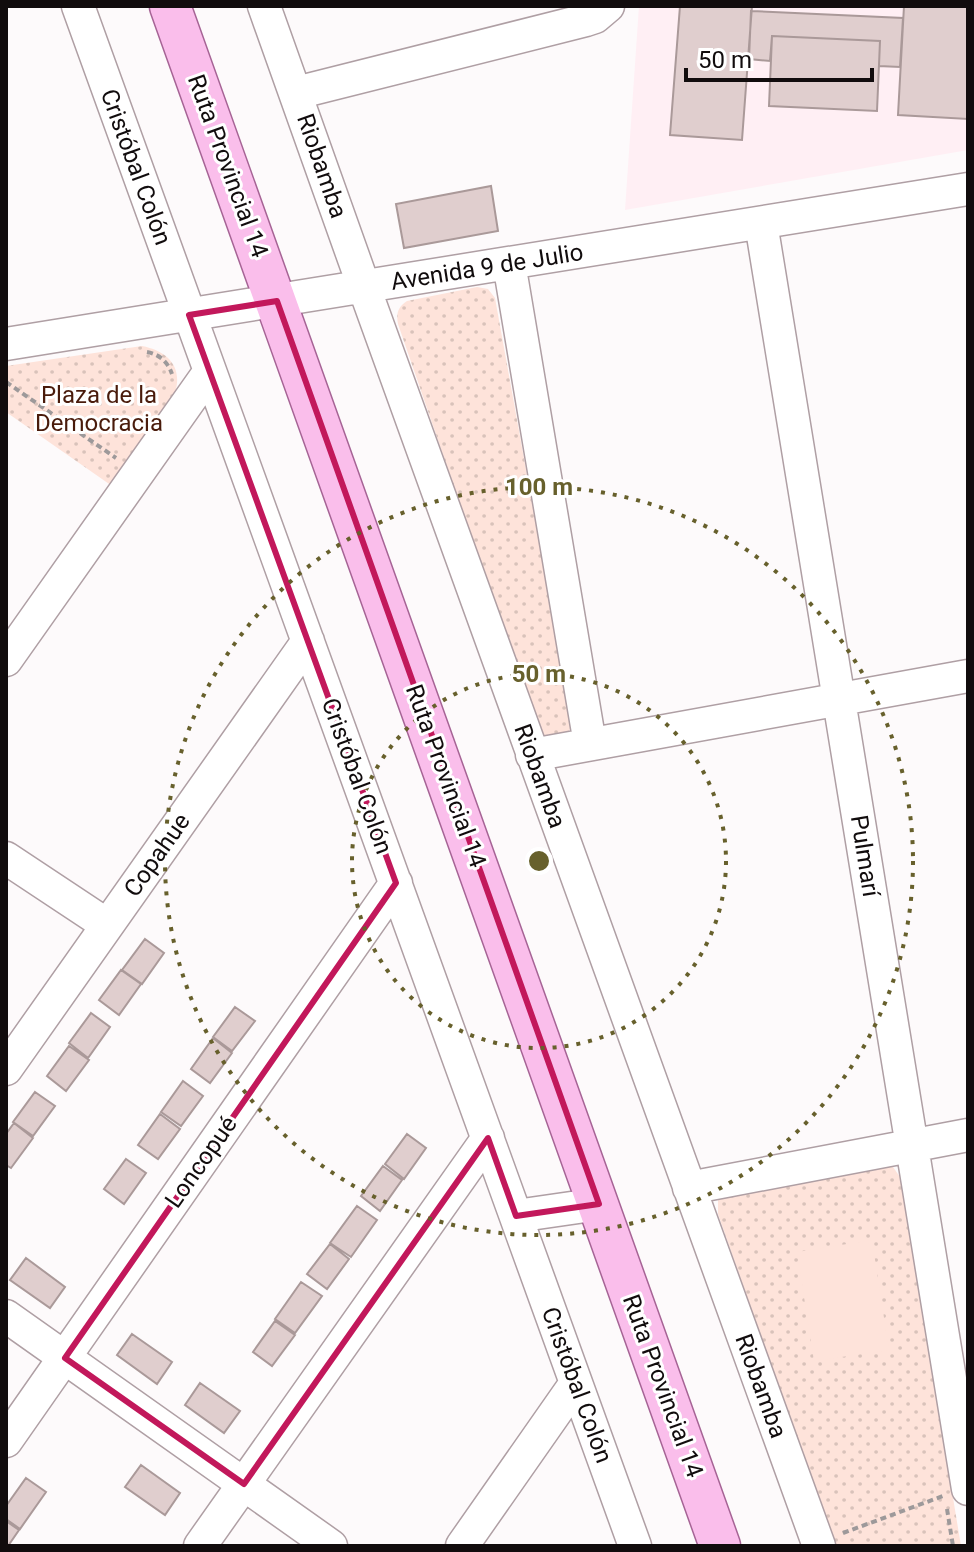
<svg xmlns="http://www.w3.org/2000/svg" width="974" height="1552" font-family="Roboto,sans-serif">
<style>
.built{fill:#ffeff4}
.green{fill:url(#green-dots)}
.pitch{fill:#fee3da}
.building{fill:#e0cece;stroke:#a99;stroke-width:2}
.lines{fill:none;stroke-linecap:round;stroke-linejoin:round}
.minor-casing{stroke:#af9fa4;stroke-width:35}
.major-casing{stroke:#a66495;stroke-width:43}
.path{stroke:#9d999a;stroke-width:4;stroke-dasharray:6 4;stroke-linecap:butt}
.minor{stroke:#fff;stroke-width:32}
.major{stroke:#fabeeb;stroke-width:40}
.marked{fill:none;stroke:#c2185b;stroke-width:6;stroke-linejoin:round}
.ring{fill:none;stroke:#67602c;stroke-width:4;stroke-dasharray:4 8}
.labels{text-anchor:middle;stroke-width:6;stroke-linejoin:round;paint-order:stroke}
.street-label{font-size:24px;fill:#110c0d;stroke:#fff}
.park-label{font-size:24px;fill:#491b0b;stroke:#fff}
.centre{fill:#67602c;stroke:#fff;stroke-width:4}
.ring-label{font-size:24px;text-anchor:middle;font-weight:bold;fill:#67602c;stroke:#fff;stroke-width:6;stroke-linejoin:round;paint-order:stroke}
</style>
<defs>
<pattern id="green-dots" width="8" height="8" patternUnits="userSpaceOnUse" patternTransform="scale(2)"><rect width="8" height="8" fill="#fee3da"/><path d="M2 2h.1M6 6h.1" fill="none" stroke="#d9c2ba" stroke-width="1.8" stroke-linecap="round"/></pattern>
</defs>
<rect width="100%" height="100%" fill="#fdfafb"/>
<path class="built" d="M639,6H968V150L625,210Z"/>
<path class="green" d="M477,287L488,289L495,298L572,724L567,736L544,738L537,728L398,324C396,313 398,307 407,301Z
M142,346C168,351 183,367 175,393L112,486L6,412V366Z
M887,1165L893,1167L900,1177L961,1546H834L718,1214V1200L721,1194Z"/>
<path class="pitch" d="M872,1240L889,1350L814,1361L797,1252Z"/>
<path class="building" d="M680,6H752L742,140L670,135Z
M904,6H968V119L898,115Z
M751,11L903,18L900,67L879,66L880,41L772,36L770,61L749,59Z
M772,36L880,41L877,111L769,106Z
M491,186L498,231L404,248L396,204Z
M145,939L164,953L142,984L122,970Z
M121,970L141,984L119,1015L99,1000Z
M235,1007L255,1021L232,1051L213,1037Z
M91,1013L110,1027L88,1058L69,1043Z
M213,1038L232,1053L210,1083L191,1069Z
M69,1046L89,1060L66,1091L47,1076Z
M183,1081L203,1096L181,1126L161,1112Z
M35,1092L55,1106L33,1136L13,1122Z
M160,1114L180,1129L158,1159L138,1145Z
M14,1123L33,1138L11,1168L6,1165V1134Z
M407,1134L426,1148L404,1179L385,1164Z
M126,1159L146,1173L124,1204L104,1189Z
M383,1166L402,1180L380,1211L361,1196Z
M357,1206L377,1220L351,1257L330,1243Z
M330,1244L349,1259L327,1289L307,1274Z
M26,1258L65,1287L50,1308L10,1280Z
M301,1282L322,1296L295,1333L275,1319Z
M275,1321L295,1335L272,1366L253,1352Z
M132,1334L172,1362L157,1384L117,1355Z
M200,1383L240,1411L224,1433L185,1405Z
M141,1465L180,1493L165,1515L125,1487Z
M26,1478L46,1492L20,1529L6,1519V1506Z
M6,1521L19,1530L8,1546H6Z"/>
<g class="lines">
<defs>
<path id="minor" d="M78,6L635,1546
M264,6L364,287L819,1546
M296,93L586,20L595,17L608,6
M761,223L968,1489
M509,263L590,744
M6,344L968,189
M6,660L210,371
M532,755L968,676
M6,858L107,925
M6,1069L308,641
M689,1188L968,1135
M516,1216L599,1204
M6,1316L331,1546
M6,1441L396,883
M200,1546L488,1138
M462,1546L576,1383"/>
<path id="major" d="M170,6L720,1546"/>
</defs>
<use href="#minor" class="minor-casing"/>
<use href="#major" class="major-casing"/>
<path class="path" d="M147,352C159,354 168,362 172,374
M6,382L116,458
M947,1509L953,1546
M843,1533L943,1496"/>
<use href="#minor" class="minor"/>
<use href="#major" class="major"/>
</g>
<path class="marked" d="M277,301L599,1204L516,1216L488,1138L244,1484L65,1358L396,883L189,315Z"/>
<g class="ring">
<circle cx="539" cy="861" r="187"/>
<circle cx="539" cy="861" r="374"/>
</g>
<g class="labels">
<g class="street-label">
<text transform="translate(228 166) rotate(70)" y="8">Ruta Provincial 14</text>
<text transform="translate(322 166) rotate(71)" y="8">Riobamba</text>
<text transform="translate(136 167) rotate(70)" y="8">Cristóbal Colón</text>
<text transform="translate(487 267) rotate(-9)" y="8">Avenida 9 de Julio</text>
<text transform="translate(357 776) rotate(70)" y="8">Cristóbal Colón</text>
<text transform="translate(446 776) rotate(70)" y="8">Ruta Provincial 14</text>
<text transform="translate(540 776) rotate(70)" y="8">Riobamba</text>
<text transform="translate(157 855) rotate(-55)" y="8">Copahue</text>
<text transform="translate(865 856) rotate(81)" y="8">Pulmarí</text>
<text transform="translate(201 1162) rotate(-55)" y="8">Loncopué</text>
<text transform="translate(577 1385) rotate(70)" y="8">Cristóbal Colón</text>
<text transform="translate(663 1386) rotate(70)" y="8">Ruta Provincial 14</text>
<text transform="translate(761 1386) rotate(70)" y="8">Riobamba</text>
</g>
<g class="park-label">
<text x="99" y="403">Plaza de la<tspan x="99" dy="28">Democracia</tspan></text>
</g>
</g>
<circle cx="539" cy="861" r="12" class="centre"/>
<g class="ring-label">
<text x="539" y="495">100 m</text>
<text x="539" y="682">50 m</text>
</g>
<rect width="974" height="1552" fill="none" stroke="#110c0d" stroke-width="16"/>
<path d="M686 68v12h186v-12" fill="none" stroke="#110c0d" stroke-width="4"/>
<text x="698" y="68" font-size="24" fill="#110c0d" stroke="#ffffff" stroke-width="6" paint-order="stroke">50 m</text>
</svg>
